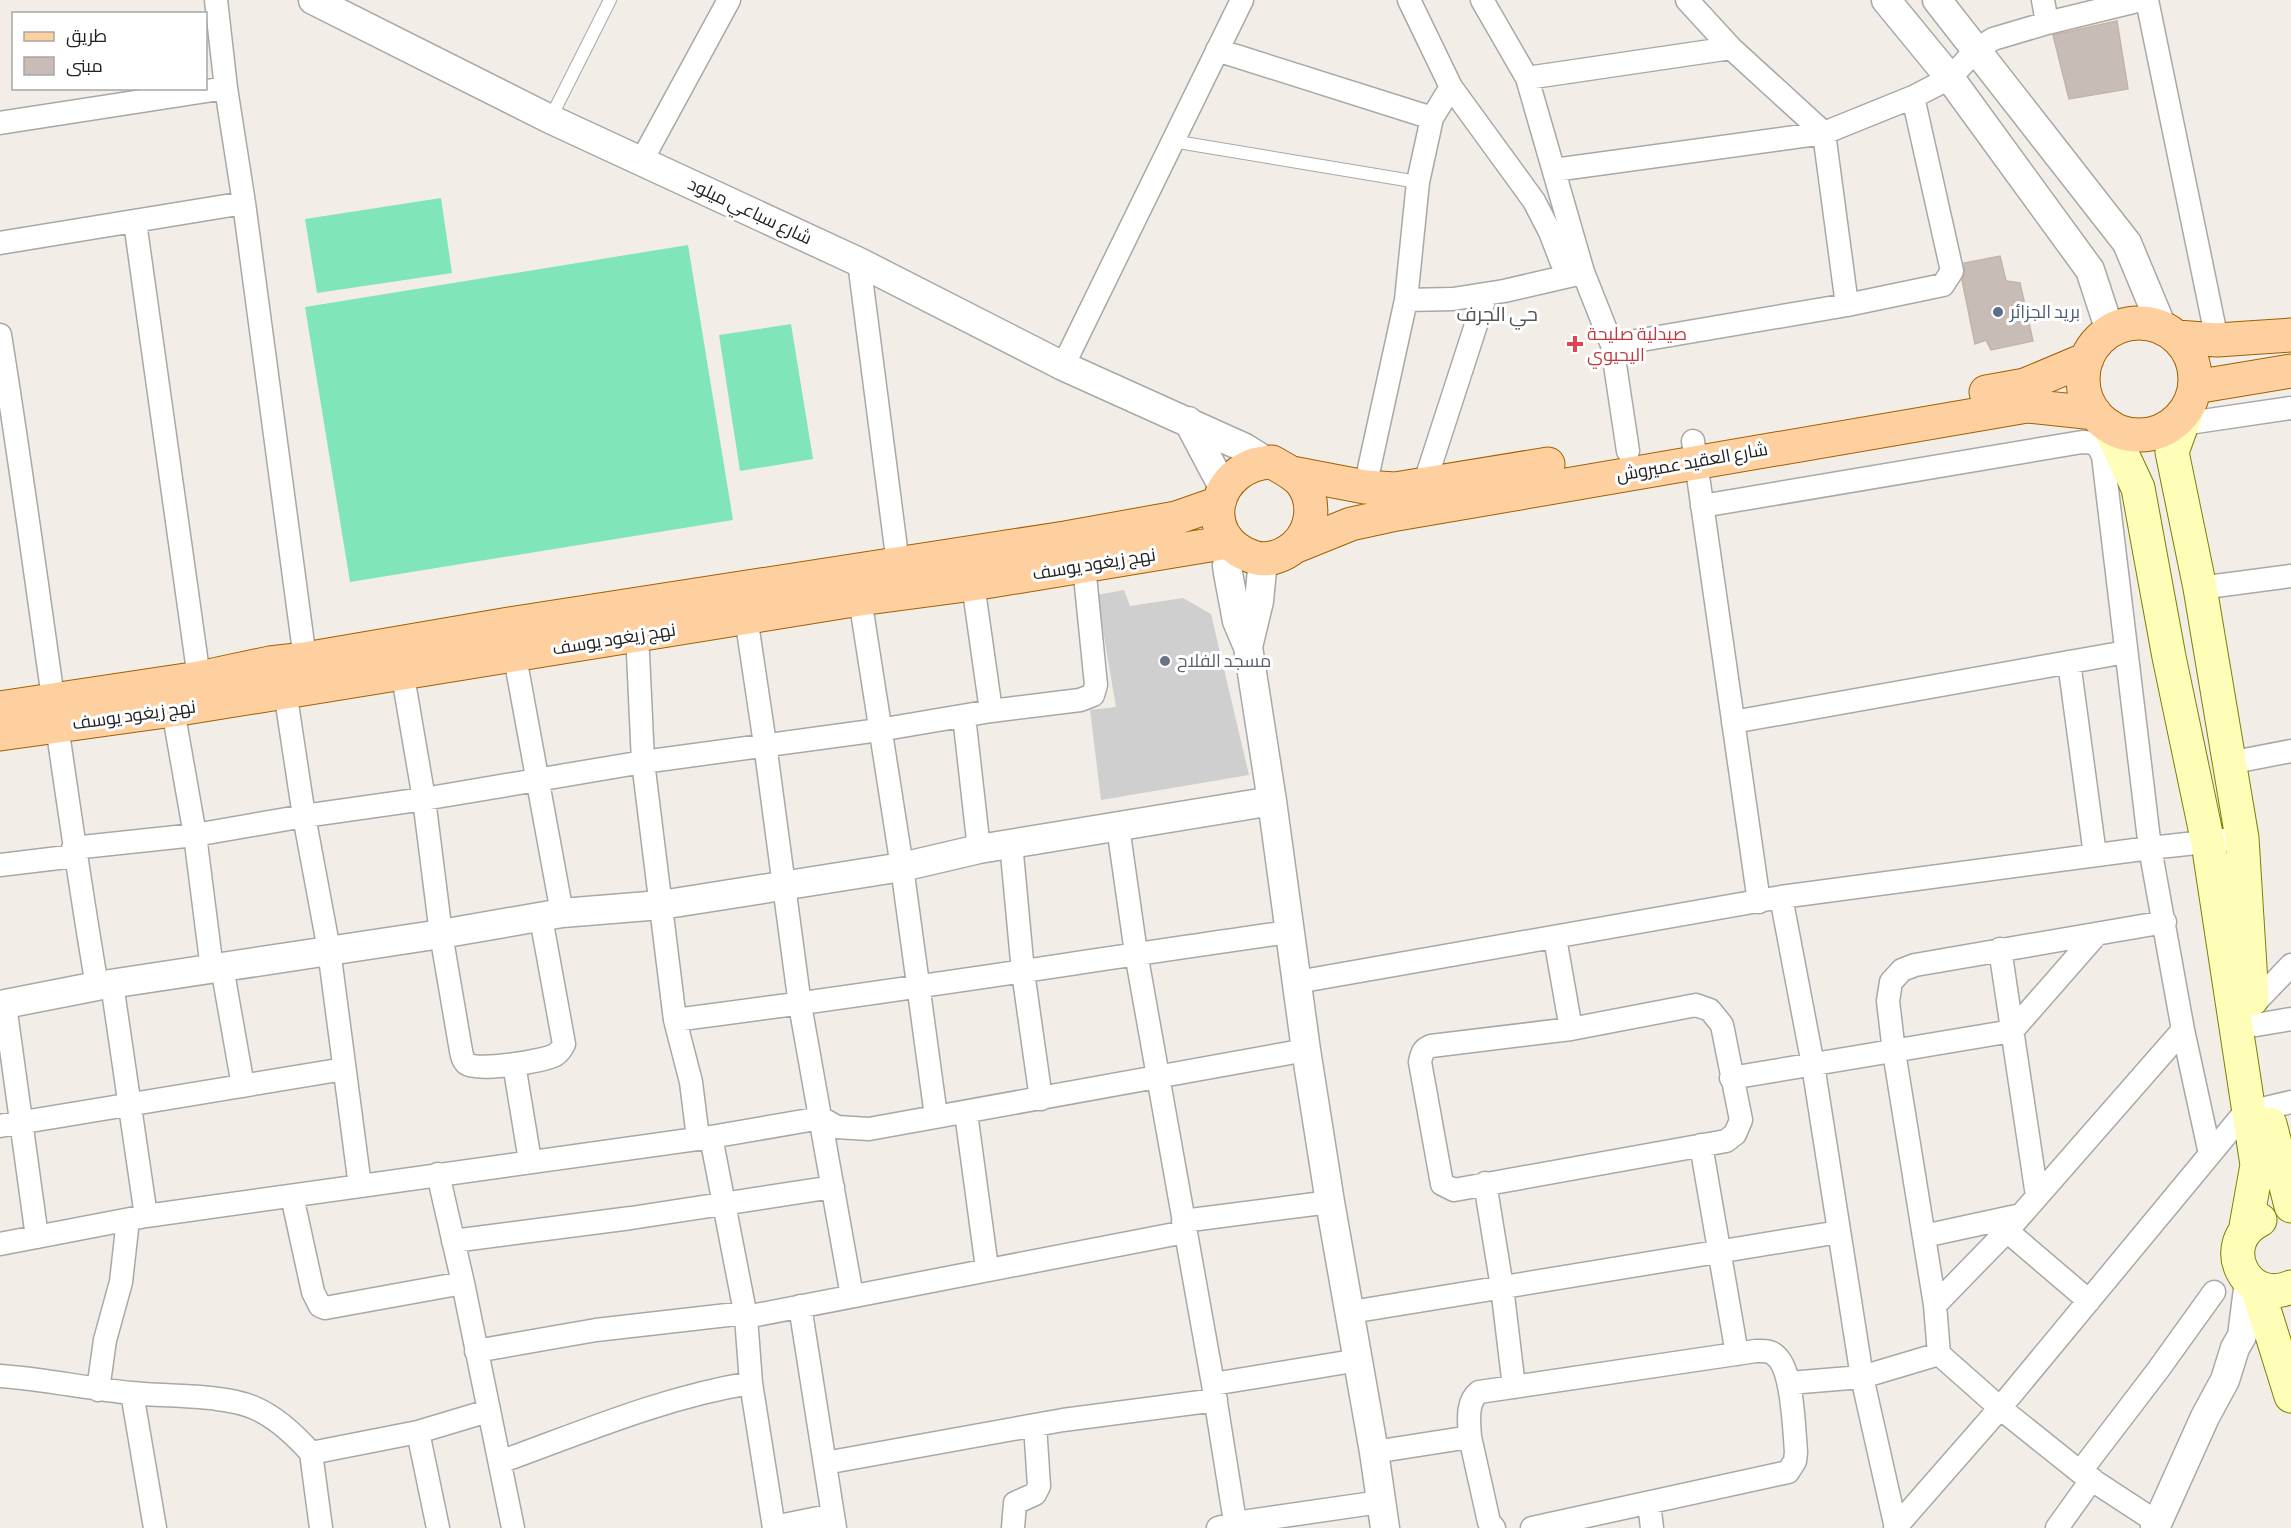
<svg xmlns="http://www.w3.org/2000/svg" width="2291" height="1528" font-family="'Alegreya Sans',Cairo,sans-serif">
<style>
.religious{fill:#cfcfcf}
.pitch{fill:#80e6b9}
.building{fill:#c7bdb6;stroke:#c5b3a8;stroke-width:1.5}
.lines{fill:none;stroke-linecap:round;stroke-linejoin:round}
.service-casing{stroke:#a8a8a8;stroke-width:14}
.minor-casing{stroke:#a8a8a8;stroke-width:25}
.tertiary-casing{stroke:#a8a8a8;stroke-width:31}
.secondary-casing{stroke:#7a8000;stroke-width:35}
.primary-casing{stroke:#9e6100;stroke-width:35}
.service{stroke:#fff;stroke-width:12}
.minor{stroke:#fff;stroke-width:22}
.tertiary{stroke:#fff;stroke-width:28}
.secondary{stroke:#fefeb9;stroke-width:33}
.primary{stroke:#ffd09f;stroke-width:33}
.service-dot{fill:#5c6f8a;stroke:#fff;stroke-width:2}
.health-dot{fill:#e0444e;stroke:#fff;stroke-width:2}
.worship-dot{fill:#6b7280;stroke:#fff;stroke-width:2}
.labels{text-anchor:middle;stroke-width:6;stroke-linejoin:round;paint-order:stroke}
.street-label{font-size:18px;fill:#212121;stroke:#fff}
.service-label{font-size:18px;fill:#4e5e75;stroke:#fff;text-anchor:start}
.health-label{font-size:18px;fill:#be3a42;stroke:#fff;text-anchor:start}
.worship-label{font-size:18px;fill:#5b616d;stroke:#fff;text-anchor:start}
.neighbourhood-label{font-size:20px;fill:#545454;stroke:#fff}
</style>
<rect width="100%" height="100%" fill="#f2eee7"/>
<path class="religious" d="M1124,590L1130,606L1183,598L1211,614L1249,775L1101,800L1090,710L1116,707L1097,595Z"/>
<path class="pitch" d="M441,198L452,273L317,293L305,219Z
M688,245L733,520L350,582L305,307Z
M791,324L813,459L740,471L719,335Z"/>
<path class="building" d="M2117,21L2128,89L2069,99L2053,35Z
M2000,256L2006,281L2020,283L2033,341L1991,350L1986,340L1975,344L1962,280L1965,273L1964,263Z"/>
<g class="lines">
<defs>
<path id="service" d="M550,119L610,0
M1172,141L1418,182"/>
<path id="minor" d="M216,0L226,88L244,203L305,659L309,673
M1409,0L1451,87L1534,201L1550,232L1567,276
M1482,0L1527,78L1583,272L1612,345L1628,451
M1687,0L1731,48L1824,133L1847,305
M2043,0L2047,23
M2147,0L2217,340
M1217,50L1432,118
M1527,78L1731,48
M0,123L226,88
M642,160L729,0
M1554,170L1824,133L1913,97L1950,78L1976,50L1993,39L2047,23L2141,0
M135,222L199,678
M0,243L244,203
M859,262L898,564
M1406,300L1453,299L1504,291L1582,273
M0,335C35,552 60,770 97,986
M1612,345L1847,305L1943,285L1952,271L1913,97
M1063,366L1242,0
M2182,424L2291,408
M1693,441L1759,902
M1424,485L1486,294
M1365,487L1406,300L1418,182L1432,118L1451,87
M1702,506L2082,442C2095,442 2098,445 2103,456L2150,848L2183,1030L2210,1154
M973,584L991,711
M858,586L902,867L936,1116
M2200,588L2291,576
M746,617L765,744L800,1005L852,1296
M635,636L638,653L643,762L675,1020L691,1082L698,1138
M512,641L562,913
M400,659L424,799L441,934L461,1051C462,1056 463,1061 467,1064C477,1072 544,1061 555,1055C560,1052 562,1048 564,1044L541,918
M2069,662L2095,855
M285,691L304,816L329,950L360,1186
M173,710L195,835L212,969
M964,716L979,849
M1733,722L2126,652
M2229,763L2291,751
M1118,827L1136,953L1213,1384L1236,1528
M1011,843L1023,972L1041,1099
M73,848L195,835L304,816L424,799L643,762L879,730L991,711L1080,700L1093,695L1096,685L1084,566
M0,865L75,856
M1781,897L1813,1065L1862,1377L1896,1528
M1555,938L1571,1029
M2000,949L2037,1196
M222,967L243,1086
M1297,982L1781,897L2150,848L2242,838
M112,984L146,1216
M5,1005L37,1237
M1696,1005L1710,1010L1722,1025L1741,1120L1735,1134L1726,1141L1454,1190L1442,1184L1420,1062C1422,1053 1423,1049 1431,1046L1571,1029Z
M2252,1006L2291,965
M675,1020C880,994 1084,961 1289,932
M2256,1025L2291,1019
M514,1064L530,1161
M1731,1078L2012,1031L2096,935
M2266,1108L2291,1102
M966,1113L987,1268
M0,1126L344,1069
M711,1137L746,1317L751,1383L774,1528
M1701,1145L1737,1354
M438,1174L463,1283L513,1528
M1485,1183L1502,1287L1514,1387
M292,1196L313,1292L320,1306L325,1308L463,1283
M1183,1221L1330,1202
M2007,1231L2089,1301
M1924,1236L2021,1215
M453,1241L631,1218L833,1187
M0,1244L146,1216L711,1137L821,1118L837,1127L869,1129L1306,1050
M1935,1305L2007,1231L2183,1030
M800,1306L835,1528
M1351,1312L1839,1232
M746,1317L1185,1232
M476,1351L596,1330L745,1313
M1939,1354L1935,1305L1894,1052L1888,1001L1891,982L1902,970L1915,965L2165,922
M0,1376C45,1379 88,1389 132,1393
M1789,1383L1862,1377L1939,1354L2000,1408L2080,1472L2158,1523
M1213,1384L1359,1360
M98,1390L105,1340L121,1282L128,1220
M418,1432L438,1528
M1470,1437L1489,1522L1494,1528
M1374,1452L1470,1437C1469,1422 1466,1402 1479,1392L1756,1351C1764,1351 1771,1350 1777,1357C1793,1372 1794,1430 1796,1452L1795,1461L1788,1472L1532,1528
M311,1453L321,1528
M500,1462C583,1432 664,1397 751,1383
M825,1463L1063,1420L1216,1400
M2080,1472L2158,1370L2214,1292
M1649,1503L1652,1528
M774,1527L833,1515
M155,1528L132,1393C168,1397 226,1394 257,1409C278,1419 296,1436 311,1453L418,1432L488,1411
M1013,1528L1015,1503L1035,1494L1039,1486L1035,1425
M1218,1528L1235,1523L1380,1502
M1895,1528L2000,1408L2250,1106
M2057,1528L2092,1479"/>
<path id="tertiary" d="M313,0L550,119L859,262L1063,366L1245,448L1267,462
M1886,0L1950,78L2090,270L2110,331
M1937,0L2127,243L2162,327
M1188,421L1224,489
M1234,547L1227,565L1228,573L1237,621L1248,647L1272,801L1306,1050L1330,1202L1374,1452L1385,1528
M1248,647L1259,601L1263,560
M0,1005L97,986L441,934L562,913L661,905L902,867L979,849L1272,801
M2155,1528L2205,1417L2225,1380L2235,1348L2242,1336L2249,1281"/>
<path id="secondary" d="M2189,405L2172,452L2200,588L2242,838L2252,999
M2109,426L2138,488L2169,657L2208,843L2257,1165L2245,1232
M2270,1124L2291,1206
M2260,1220C2215,1242 2245,1307 2291,1287
M2257,1287L2291,1396"/>
<path id="primary" d="M2083 379a56 56 0 1 1 112 0a56 56 0 1 1-112 0Z
M2177,337L2217,340L2291,335
M2195,387L2291,371
M1986,392L2025,385L2087,359
M1272,462C1282,468 1294,473 1302,483C1316,502 1313,530 1295,546C1284,556 1267,562 1253,557C1195,537 1214,464 1272,462Z
M1292,473L1365,487L1395,489L1548,464
M1294,547L1351,524L1397,514L2027,406L2095,413
M0,708L199,678L270,663L305,659L509,624L1065,538L1176,518L1219,503
M0,734L173,710L860,599L973,584L1228,542"/>
</defs>
<use href="#service" class="service-casing"/>
<use href="#minor" class="minor-casing"/>
<use href="#tertiary" class="tertiary-casing"/>
<use href="#secondary" class="secondary-casing"/>
<use href="#primary" class="primary-casing"/>
<use href="#service" class="service"/>
<use href="#minor" class="minor"/>
<use href="#tertiary" class="tertiary"/>
<use href="#secondary" class="secondary"/>
<use href="#primary" class="primary"/>
</g>
<circle class="service-dot" cx="1998" cy="312" r="6"/>
<path class="health-dot" d="M1572 335h6v6h6v6h-6v6h-6v-6h-6v-6h6z"/>
<circle class="worship-dot" cx="1165" cy="661" r="6"/>
<g class="labels">
<g class="street-label">
<text transform="translate(750 211) rotate(25)" y="6">شارع سباعي ميلود</text>
<text transform="translate(1692 462) rotate(-10)" y="6">شارع العقيد عميروش</text>
<text transform="translate(1094 564) rotate(-9)" y="6">نهج زيغود يوسف</text>
<text transform="translate(614 639) rotate(-9)" y="6">نهج زيغود يوسف</text>
<text transform="translate(134 715) rotate(-8)" y="6">نهج زيغود يوسف</text>
</g>
<g class="service-label">
<text x="2010" y="318">بريد الجزائر</text>
</g>
<g class="health-label">
<text x="1587" y="340">صيدلية صليحة<tspan x="1587" dy="21">اليحيوي</tspan></text>
</g>
<g class="worship-label">
<text x="1177" y="667">مسجد الفلاح</text>
</g>
<g class="neighbourhood-label">
<text x="1497" y="321">حي الجرف</text>
</g>
</g>
<rect x="12" y="12" width="195" height="78" fill="#ffffff" stroke="#a6a6a6" stroke-width="1.5"/>
<rect x="24" y="32" width="30" height="9" fill="#ffd09f" stroke="#a6a6a6" stroke-width="1.5"/>
<text x="66" y="42" font-size="18" fill="#212121">طريق</text>
<rect x="24" y="57" width="30" height="18" fill="#c7bdb6" stroke="#a6a6a6" stroke-width="1.5"/>
<text x="66" y="72" font-size="18" fill="#212121">مبنى</text>
</svg>
